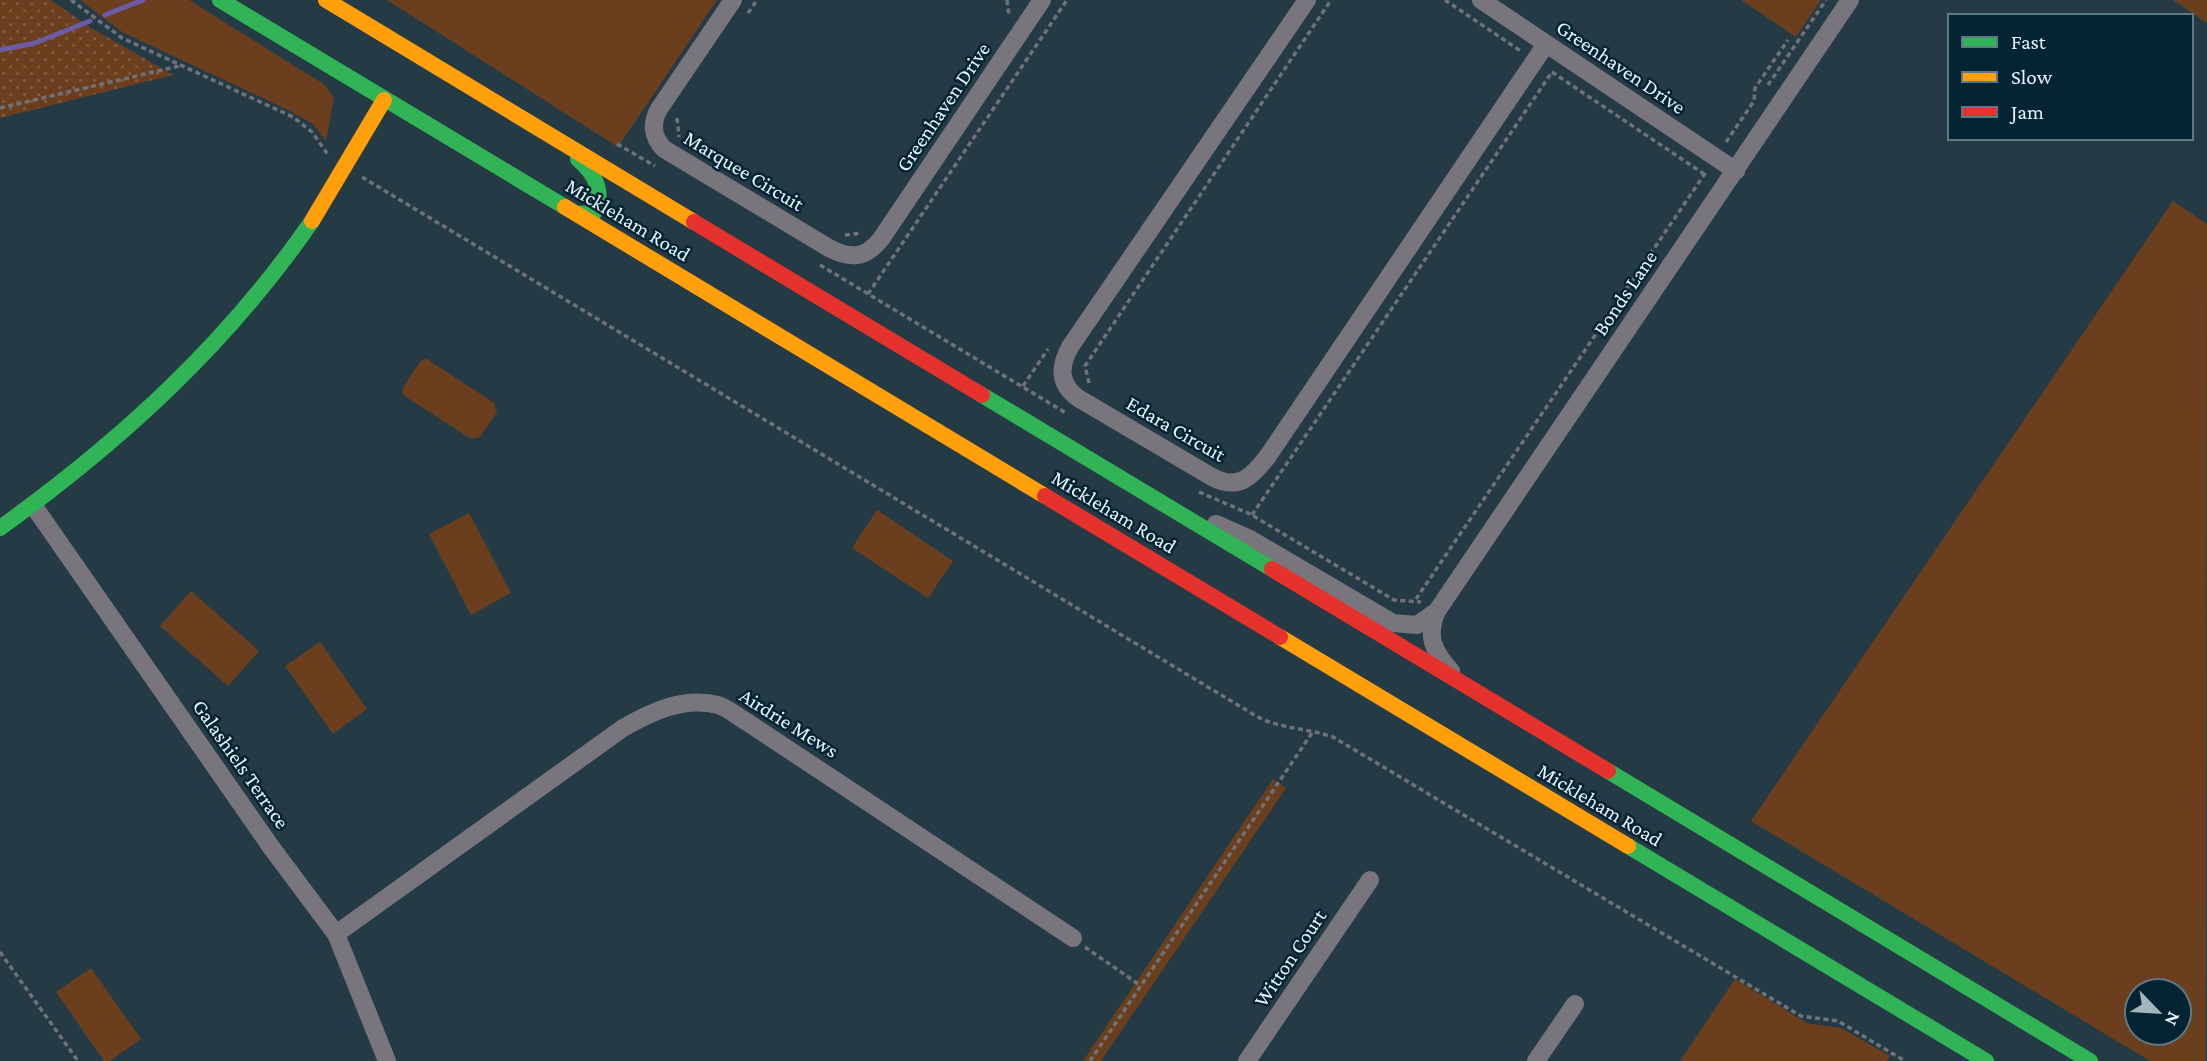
<svg xmlns="http://www.w3.org/2000/svg" width="2207" height="1061" font-family="'Crimson Pro',serif">
<style>
.grass{fill:#6b3f1d;fill-rule:evenodd}
.park{fill:url(#park-dots)}
.lines{fill:none;stroke-linecap:round;stroke-linejoin:round}
.stream{stroke:#6c5ba5;stroke-width:5}
.path{stroke:#70727a;stroke-width:3.5;stroke-dasharray:5 3.5;stroke-linecap:butt}
.street{stroke:#79757c;stroke-width:18}
.fast{stroke:#30b455;stroke-width:16}
.slow{stroke:#ff9f0a;stroke-width:16}
.jam{stroke:#e5322d;stroke-width:16}
.labels{text-anchor:middle;stroke-width:5;stroke-linejoin:round;paint-order:stroke}
.street-label{font-size:21px;fill:#e7f5fe;stroke:#042434}
</style>
<defs>
<pattern id="park-dots" width="8" height="8" patternUnits="userSpaceOnUse" patternTransform="scale(1.75)"><rect width="8" height="8" fill="#6b3f1d"/><path d="M2 2h.1M6 6h.1" fill="none" stroke="#805b3f" stroke-width="1.8" stroke-linecap="round"/></pattern>
</defs>
<rect width="100%" height="100%" fill="#243b46"/>
<path class="grass" d="M80,0H189L325,85L334,98L326,141L313,124L290,111L122,32Z
M387,0H717L618,147Z
M1741,0H1821L1796,37Z
M2173,0H2207V23Z
M2173,201L2207,224L2206,1061H2150L1751,821ZM2137,991H2179V1033H2137Z
M427,359L494,403L497,412L480,437L471,439L403,395L402,389L421,360Z
M877,510L953,561L928,598L852,548Z
M469,513L511,593L471,615L429,534Z
M191,591L259,651L228,686L160,626Z
M320,642L367,709L333,734L285,666Z
M1273,779L1286,788L1101,1061H1083Z
M91,968L141,1039L110,1061H104L56,992Z
M1735,979L1807,1023L1841,1028L1890,1056L1887,1061H1680Z"/>
<path class="park" d="M0,0H51L88,26L173,75L0,118Z"/>
<g class="lines">
<path class="stream" d="M105,15L143,0
M0,50L35,43L90,21"/>
<path class="path" d="M71,0L122,38L293,117L312,132L329,156
M1007,0L1009,15
M1445,0L1522,52
M748,13L757,0
M1552,72L1704,174
M1768,85L1826,0
M0,108L179,66
M677,118L679,137
M1726,142L1754,101L1755,88L1788,40
M617,144L655,166
M362,177L1256,716C1280,729 1307,728 1333,737L1801,1016L1838,1021L1905,1061
M845,235L862,233
M820,265L1066,413
M868,294L1067,0
M1089,383L1085,366L1331,0
M1023,386L1048,349
M1199,492L1250,514L1394,600L1421,602
M1252,515L1552,72
M1416,599L1706,172
M1085,947L1141,986
M0,952L78,1061
M1090,1061L1314,730"/>
<path class="street" d="M733,0L659,109C651,123 652,137 664,149L829,248C850,259 865,259 881,239L1042,0
M1307,0L1070,347C1059,367 1059,384 1078,398L1212,477C1238,491 1252,477 1268,456L1546,44
M1481,0L1736,171
M33,505L271,847L336,934L387,1061
M1216,524L1250,539L1393,623L1417,625L1437,611
M1451,671C1433,651 1426,636 1437,611L1850,0
M336,934L623,728C651,712 684,696 718,705C728,708 738,717 747,722L1073,938
M1247,1061L1370,880
M1536,1061L1575,1004"/>
<path class="fast" d="M220,0L565,207
M577,214L594,213C605,191 595,174 578,159
M982,395L1272,569
M0,528C121,441 227,344 312,221
M1608,771L2090,1061
M1628,846L1986,1061"/>
<path class="slow" d="M326,0L694,222
M565,207L1045,496
M312,221L384,100
M1280,637L1628,846"/>
<path class="jam" d="M694,222L982,395
M1045,496L1280,637
M1272,569L1608,771"/>
</g>
<g class="labels">
<g class="street-label">
<text transform="translate(1621 67) rotate(34)" y="7">Greenhaven Drive</text>
<text transform="translate(943 107) rotate(-56)" y="7">Greenhaven Drive</text>
<text transform="translate(744 171) rotate(31)" y="7">Marquee Circuit</text>
<text transform="translate(628 220) rotate(31)" y="7">Mickleham Road</text>
<text transform="translate(1625 293) rotate(-56)" y="7">Bonds Lane</text>
<text transform="translate(1176 429) rotate(30)" y="7">Edara Circuit</text>
<text transform="translate(1114 512) rotate(31)" y="7">Mickleham Road</text>
<text transform="translate(789 723) rotate(32)" y="7">Airdrie Mews</text>
<text transform="translate(241 764) rotate(55)" y="7">Galashiels Terrace</text>
<text transform="translate(1600 805) rotate(31)" y="7">Mickleham Road</text>
<text transform="translate(1290 958) rotate(-56)" y="7">Witton Court</text>
</g>
</g>
<rect x="1948" y="14" width="245" height="126" fill="#042434" stroke="#5f7885" stroke-width="2"/>
<rect x="1962" y="37" width="35" height="10" fill="#30b455" stroke="#5f7885" stroke-width="2"/>
<text x="2011" y="49" font-size="21" fill="#e7f5fe">Fast</text>
<rect x="1962" y="72" width="35" height="10" fill="#ff9f0a" stroke="#5f7885" stroke-width="2"/>
<text x="2011" y="84" font-size="21" fill="#e7f5fe">Slow</text>
<rect x="1962" y="107" width="35" height="10" fill="#e5322d" stroke="#5f7885" stroke-width="2"/>
<text x="2011" y="119" font-size="21" fill="#e7f5fe">Jam</text>
<g transform="translate(2158 1012) rotate(115)"><circle r="33" fill="#042434" stroke="#5f7885" stroke-width="2"/>
<path d="M0-5L12 26L0 18L-12 26Z" fill="#a3b4be"/>
<text y="-10" font-size="19" font-weight="bold" text-anchor="middle" fill="#e7f5fe">N</text>
</g>
</svg>
